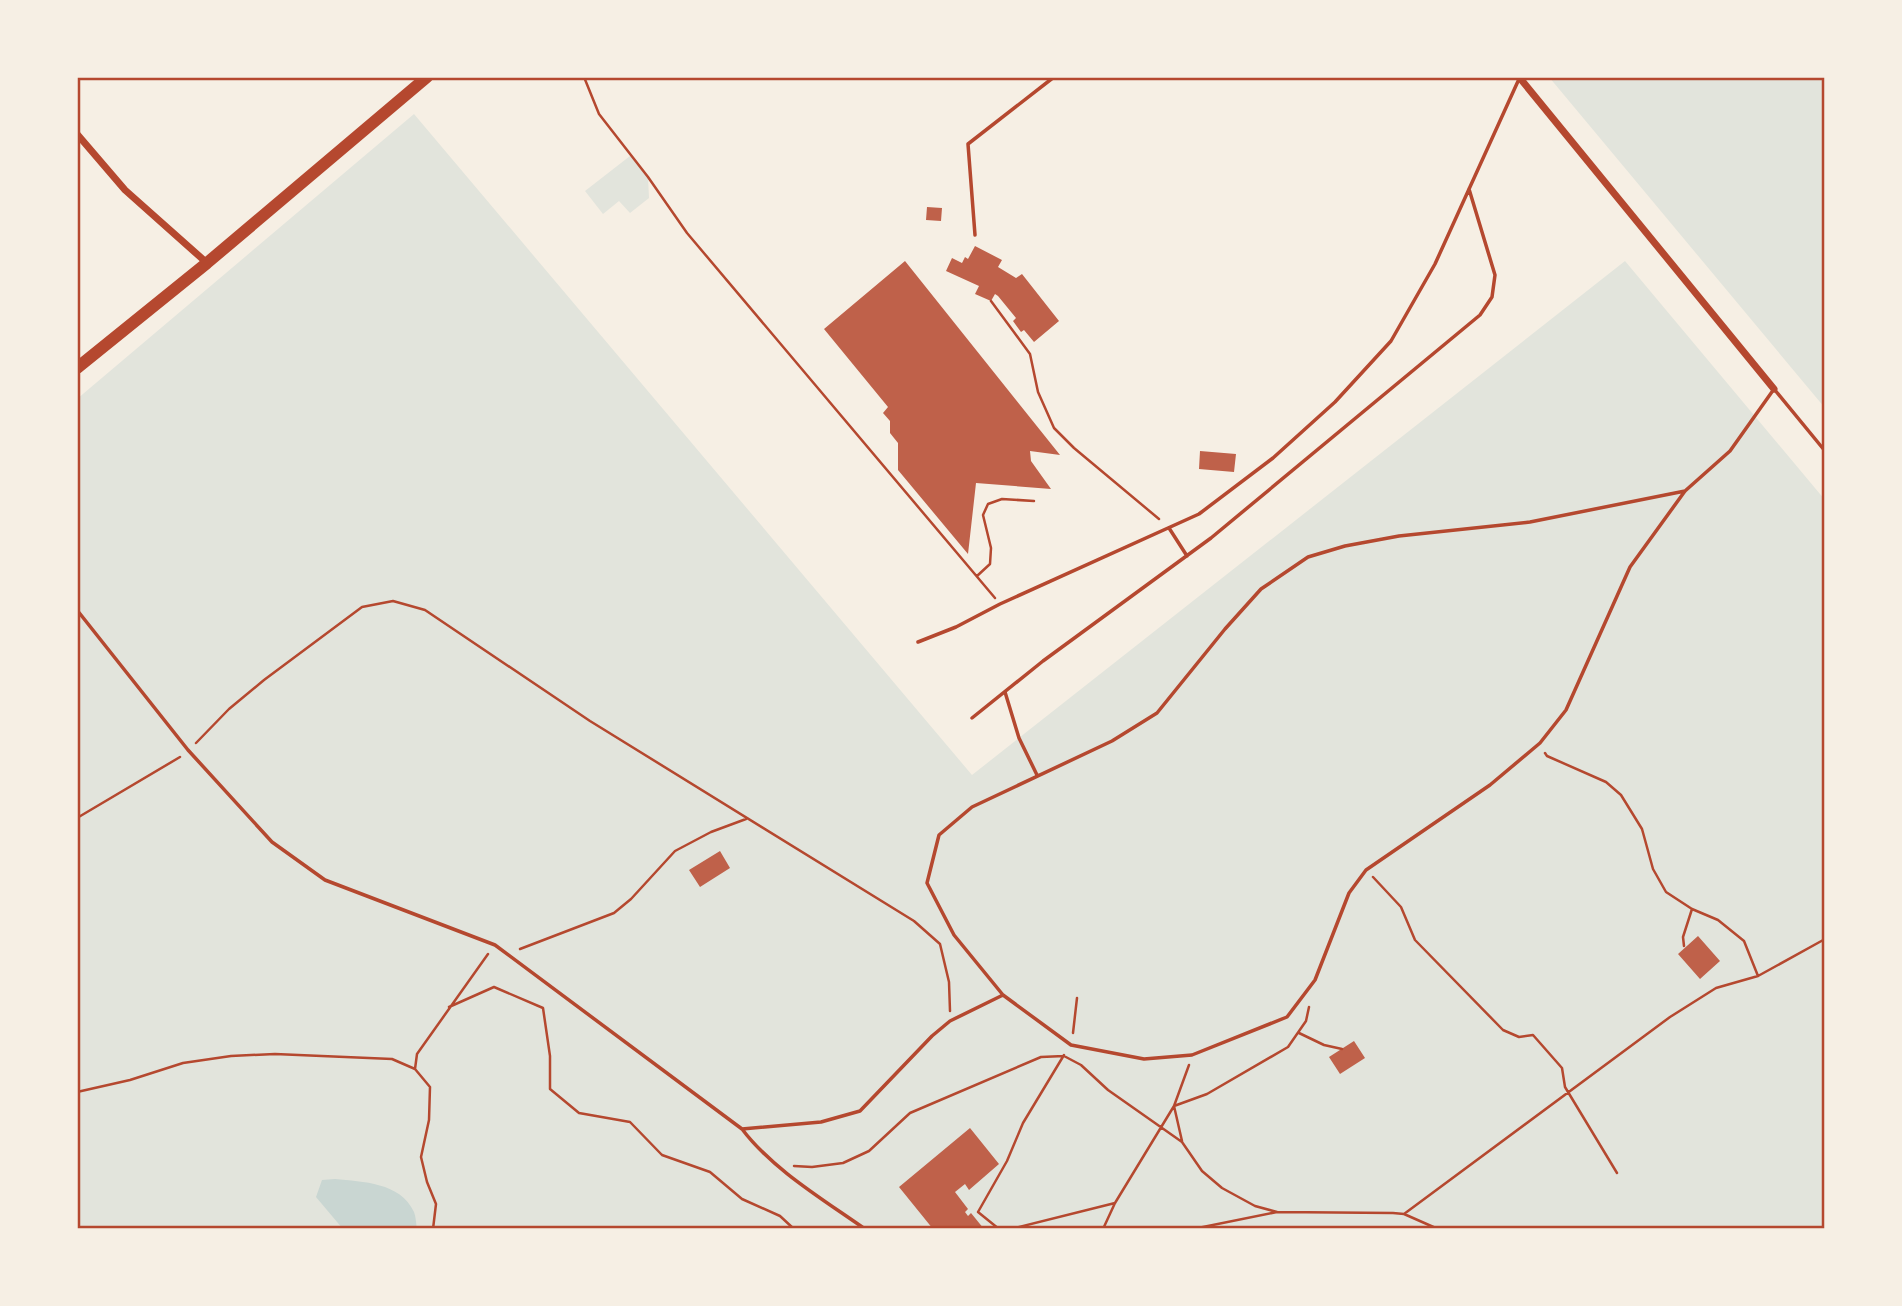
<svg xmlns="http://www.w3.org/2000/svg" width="1902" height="1306" font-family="'Asap Condensed',sans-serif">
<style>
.green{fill:#e2e4dc}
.water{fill:#c9d6d2}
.building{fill:#bf614a}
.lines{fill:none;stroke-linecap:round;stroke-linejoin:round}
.path{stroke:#b5482f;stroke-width:2.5}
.service{stroke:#b5482f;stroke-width:3.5}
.minor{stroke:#b5482f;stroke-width:7}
.primary{stroke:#b5482f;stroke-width:12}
.neatline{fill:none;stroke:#b5482f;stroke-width:2.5}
</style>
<rect width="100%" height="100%" fill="#f6efe4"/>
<path class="green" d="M1549,77H1825V408Z
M414,114L972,775L1625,261L1825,500V1229H77V399Z
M630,156L648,177L649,198L630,213L619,201L603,214L585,191Z"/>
<path class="water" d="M335,1179C363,1182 400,1182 414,1212C416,1217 416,1224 417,1229H343L316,1197L322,1180Z"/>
<path class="building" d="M927,207L942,208L941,221L926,220Z
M975,246L1002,260L998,267L1016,278L1022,274L1059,321L1034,342L1024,330L1021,332L1013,321L1016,318L998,296L995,294L991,301L975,294L979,286L946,271L952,258L962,263L965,257L968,259Z
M905,261L1060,455L1030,451L1031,461L1051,489L976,483L968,554L898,470V443L890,433V421L883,413L888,407L824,329Z
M1200,451L1236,454L1234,472L1199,469Z
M720,851L730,868L700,887L689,870Z
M1698,936L1720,961L1700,979L1678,954Z
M1354,1041L1365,1058L1340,1074L1329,1057Z
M970,1128L999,1164L969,1190L965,1184L955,1192L968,1209L965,1212L968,1216L971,1213L984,1229H933L899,1187Z"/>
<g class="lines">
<path class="path" d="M584,77L599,114L648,177L687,233L995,598
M991,301L1030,354L1038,392L1054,428L1074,448L1159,519
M977,576L990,564L991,548L983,515L988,504L1002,499L1034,501
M196,743L229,709L264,680L362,607L393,601L425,610L590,721L914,921L940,944L949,982L950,1011
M1545,753L1547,756L1606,782L1621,795L1642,829L1653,869L1666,892L1692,909L1718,920L1744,941L1758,976
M77,818L180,757
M1373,877L1401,907L1415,940L1503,1030L1519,1037L1533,1035L1562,1068L1565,1087L1617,1173
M1684,946L1683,937L1692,909
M520,949L614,913L631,899L675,851L711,832L746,819
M449,1007L494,987L543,1008L550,1056V1089L579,1113L630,1122L662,1155L710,1172L742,1199L780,1216L794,1229
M77,1013V1084
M1073,1033L1077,998
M1299,1033L1324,1045L1342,1049
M415,1069L417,1054L488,954
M77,1092L130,1080L183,1063L231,1056L275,1054L392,1059L415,1069L430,1087L429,1120L421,1157L427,1182L436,1204L433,1229
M77,1104V1202
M1182,1141L1174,1106L1207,1094L1288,1047L1306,1021L1309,1007
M794,1166L812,1167L843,1163L869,1151L910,1113L1041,1057L1064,1056L1081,1065L1108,1090L1182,1142L1202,1171L1222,1188L1255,1206L1277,1212
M1404,1214L1670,1017L1716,988L1758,976L1825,939
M999,1229L978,1212L1007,1161L1023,1123L1064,1055
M1011,1229L1115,1203
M1103,1229L1115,1203L1174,1106L1189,1065
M1193,1229L1277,1212L1393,1213L1404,1214L1438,1229"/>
<path class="service" d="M975,235L968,144L1054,77
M1685,491L1530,522L1399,536L1345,546L1308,557L1261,589L1225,629L1157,713L1112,741L972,807L939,835L927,883L954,935L1003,995L1071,1045L1144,1059L1192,1055L1287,1017L1315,980L1349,893L1366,870L1490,785L1540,743L1566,710L1630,567L1685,491L1730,451L1774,389L1825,451
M1169,528L1187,556
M77,610L188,750L272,842L325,880L495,945L742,1129L821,1122L860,1111L932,1036L950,1021L1003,995
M918,642L956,627L1000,604L1199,514L1273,458L1335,402L1391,341L1435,264L1519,79
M1005,692L1019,738L1037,775
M972,718L1043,661L1211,538L1480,315L1492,297L1495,275L1469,189
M742,1129C772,1169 824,1200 865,1229"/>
<path class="minor" d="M1519,77L1774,389
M77,134L125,190L207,263"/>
<path class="primary" d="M77,368L207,263L427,77"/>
</g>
<rect width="1902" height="1306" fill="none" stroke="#f6efe4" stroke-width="158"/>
<rect x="79" y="79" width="1744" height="1148" class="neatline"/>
</svg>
